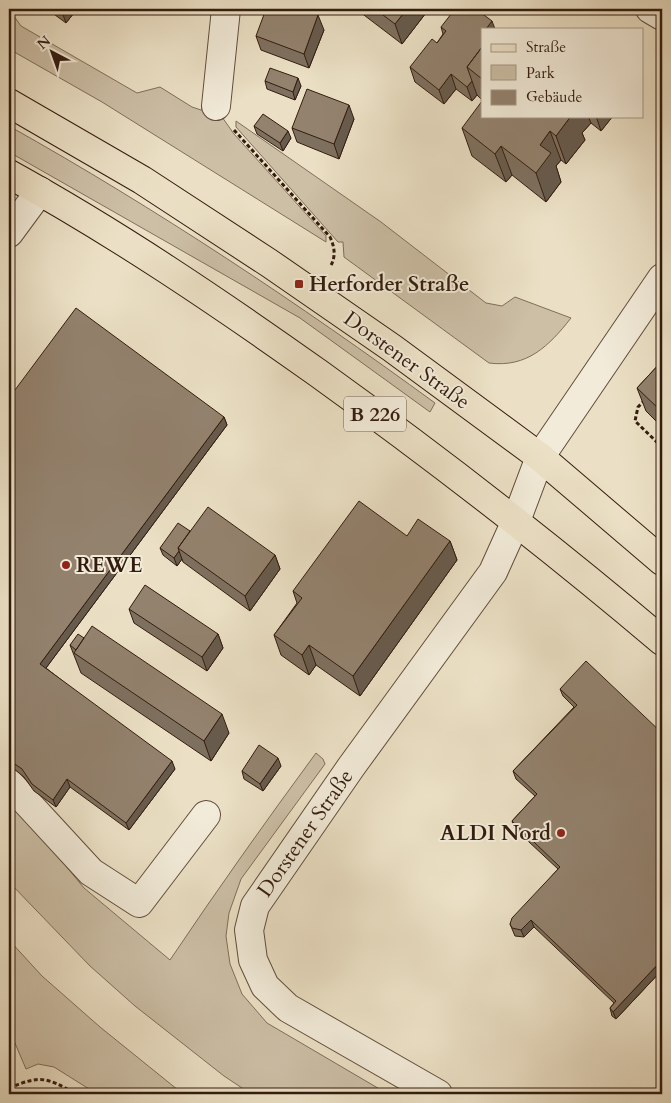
<svg xmlns="http://www.w3.org/2000/svg" width="671" height="1103" font-family="Cardo,serif">
<style>
.green{fill:#ccbfa6;stroke:#806e5a}
.lines{fill:none;stroke-linecap:round;stroke-linejoin:round}
.minor-casing{stroke:#614d3c;stroke-width:30}
.major-casing{stroke:#331c0f;stroke-width:30}
.path{stroke:#331c0f;stroke-width:3;stroke-dasharray:4 2.5;stroke-linecap:butt}
.minor{stroke:#f2ebd9;stroke-width:28}
.major{stroke:#ebe0c5;stroke-width:28}
.wall{fill:#7e705f;stroke:#331c0f}
.shaded-wall{fill:#675b4d;stroke:#331c0f}
.building{fill:#93826e;stroke:#331c0f}
.poi-dot{fill:#8f2418;stroke:#f2ebd9;stroke-width:2}
.labels{text-anchor:middle;stroke-width:4;stroke-linejoin:round;paint-order:stroke}
.shield{fill:#f2ebd9;stroke:#6c5a4c;stroke-width:1}
.shield-label{font-size:20px;font-weight:bold;fill:#331c0f}
.poi-label{font-size:21px;font-weight:bold;fill:#331c0f;stroke:#f2ebd9;text-anchor:start}
.street-label{font-size:21px;fill:#331c0f;stroke:#f2ebd9}
</style>
<rect width="100%" height="100%" fill="#ebe0c5"/>
<filter id="stains"><feTurbulence type="fractalNoise" baseFrequency=".004" numOctaves="4"/><feColorMatrix values="0 0 0 0 .2 0 0 0 0 .09 0 0 0 0 .02 0 0 0 .5 -.17"/></filter>
<radialGradient id="worn" r=".72"><stop offset=".6" stop-color="#630" stop-opacity="0"/><stop offset="1" stop-color="#630" stop-opacity=".3"/></radialGradient>
<path class="green" d="M9,9L21,26L137,93L160,87L192,107L222,117L234,134L326,236V242L102,102L9,49Z
M236,121L381,222L486,303L502,306L515,297L571,318C549,346 527,368 489,363L344,257L343,242H338L236,127Z
M9,126C157,209 298,303 435,403L430,412L300,318L9,152Z
M316,753L323,759L325,764L241,879L229,913L226,936L230,964L242,994L267,1023L388,1094H251L224,1076L135,1006L90,966L9,882V797L84,888L170,960C217,890 266,821 316,753Z
M9,940L42,976L100,1027L183,1094H97L54,1067L38,1064L26,1069L9,1029Z"/>
<g class="lines">
<defs>
<path id="minor" d="M650,9L662,16
M216,106L226,9
M9,233L40,191
M9,783L91,872L139,903L206,815
M438,1094L288,1008L265,986L253,960L249,930L255,906L351,767L493,572L516,521L540,457L662,278"/>
<path id="major" d="M9,103L142,180L269,263L392,348L540,457L662,561
M9,174C116,233 218,302 318,373C436,458 551,547 662,641"/>
</defs>
<use href="#minor" class="minor-casing"/>
<use href="#major" class="major-casing"/>
<path class="path" d="M234,130L330,237C335,248 336,257 330,267
M645,400L638,407L635,421L662,447
M9,1088C41,1075 46,1077 76,1094"/>
<use href="#minor" class="minor"/>
<use href="#major" class="major"/>
</g>
<path class="wall" d="M47,9H77L66,23Z
M356,9H429L402,44Z
M441,27L482,29V100L477,95L472,101L456,89L444,104L415,82L410,67L437,43L443,34Z
M324,30L309,68L261,50L256,36Z
M265,81L301,86L295,100L267,89Z
M482,116H613L601,131L591,123L582,133L585,140L566,164L561,160L556,166L561,182L546,202L512,175L506,182L472,156L462,128Z
M354,119L339,159L297,142L292,128Z
M254,126L291,138L283,151L257,134Z
M662,361V427L646,411L637,388Z
M9,398L224,417L227,425L46,668L175,769L129,830L70,787L56,807L34,791L24,777L9,765Z
M190,531L275,555L280,569L250,611L183,562L182,559L177,566L163,555L160,548Z
M407,536L450,541L457,560L360,696L316,665L309,675L281,655L274,635L297,603L293,591Z
M129,609L218,634L223,648L207,671L134,623Z
M84,638L229,733L211,761L81,673L70,645Z
M560,689L662,733V970L616,1019L612,1016L610,1008L614,1003L534,927L524,937L515,936L510,924L558,869L514,828L512,821L535,796L516,779L513,771L574,707L563,696Z
M281,766L263,791L244,779L242,771Z"/>
<path class="shaded-wall" d="M61,9H77L66,23Z
M407,9H429L402,44L395,24Z
M318,15L324,30L309,68L304,54Z
M492,21L495,29H486Z
M451,74L456,89L444,104L439,90Z
M298,78L301,86L295,100L293,92Z
M472,81L477,95L472,101L467,87Z
M349,105L354,119L339,159L334,144Z
M571,116H588L591,123L582,133L585,140L566,164L556,136Z
M596,116H613L601,131Z
M288,131L291,138L283,151L280,143Z
M550,131L561,160L556,166L561,182L546,202L536,173L540,145Z
M501,146L512,175L506,182L495,154Z
M224,417L227,425L43,672L40,664Z
M450,541L457,560L360,696L353,676Z
M179,551L182,559L177,566L174,558Z
M275,555L280,569L250,611L245,596Z
M218,634L223,648L207,671L202,657Z
M309,645L316,665L309,675L302,655Z
M222,714L229,733L211,761L204,741Z
M278,758L281,766L263,791L260,784Z
M172,761L175,769L129,830L126,823Z
M67,779L70,787L56,807L53,800Z
M531,920L534,927L524,937L521,930Z
M660,962L662,967V970L616,1019L613,1012Z"/>
<path class="building" d="M266,9H301L318,15L304,54L256,36Z
M375,9H407L395,24Z
M455,9H476L492,21L486,29H482V47L467,67L472,81L467,87L451,74L439,90L410,67L432,39L437,43L446,31L441,27Z
M482,47V79L467,67Z
M270,68L298,78L293,92L265,81Z
M307,89L349,105L334,144L292,128Z
M482,101V116H571L556,136L550,131L540,145L551,153L536,173L501,146L495,154L462,128Z
M263,114L288,131L280,143L254,126Z
M76,308L224,417L40,664L172,761L126,823L67,779L53,800L32,784L22,769L9,760V398Z
M662,361V412L637,388Z
M359,501L407,536L418,519L450,541L353,676L309,645L302,655L274,635L302,598L293,591Z
M208,507L275,555L245,596L178,548Z
M178,523L190,531L178,548L179,551L174,558L160,548Z
M145,585L218,634L202,657L129,609Z
M92,626L222,714L204,741L74,653Z
M78,634L84,638L76,650L70,645Z
M586,661L662,733V964L660,962L613,1012L610,1008L616,1001L531,920L521,930L512,928L510,924L512,918L560,867L512,821L537,794L513,771L577,705L560,689Z
M259,745L278,758L260,784L242,771Z"/>
<g class="poi-dot">
<rect x="294" y="279" width="10" height="10" rx="2.5"/>
<circle cx="66" cy="565" r="5"/>
<circle cx="561" cy="833" r="5"/>
</g>
<g class="labels">
<rect class="shield" x="344" y="396.5" width="62" height="35" rx="4"/>
<g class="shield-label">
<text x="375" y="421">B 226</text>
</g>
<g class="poi-label">
<text x="309" y="291">Herforder Straße</text>
<text x="76" y="572">REWE</text>
<text x="551" y="840" text-anchor="end">ALDI Nord</text>
</g>
<g class="street-label">
<text transform="translate(407 360) rotate(36)" y="7">Dorstener Straße</text>
<text transform="translate(305 833) rotate(-55)" y="7">Dorstener Straße</text>
</g>
</g>
<rect width="671" height="1103" fill="none" stroke="#ebe0c5" stroke-width="30"/>
<rect x="10" y="10" width="651" height="1083" fill="none" stroke="#331c0f" stroke-width="2.5"/>
<rect x="15" y="15" width="641" height="1073" fill="none" stroke="#331c0f"/>
<rect x="481" y="28" width="162" height="90" fill="#f2ebd9" stroke="#a69888"/>
<rect x="491" y="44" width="25" height="8" fill="#ebe0c5" stroke="#a69888"/>
<text x="526" y="52" font-size="15" fill="#331c0f">Straße</text>
<rect x="491" y="65" width="25" height="15" fill="#ccbfa6" stroke="#a69888"/>
<text x="526" y="78" font-size="15" fill="#331c0f">Park</text>
<rect x="491" y="90" width="25" height="15" fill="#93826e" stroke="#a69888"/>
<text x="526" y="102" font-size="15" fill="#331c0f">Gebäude</text>
<g transform="translate(52 52) rotate(319)" stroke="#f2ebd9" stroke-width="4" paint-order="stroke">
<path d="M0-4L9 19L0 12L-9 19Z" fill="#331c0f"/>
<text y="-8" font-size="14" font-weight="bold" text-anchor="middle" fill="#331c0f">N</text>
</g>
<rect width="100%" height="100%" filter="url(#stains)"/>
<rect width="100%" height="100%" fill="url(#worn)"/>
</svg>
